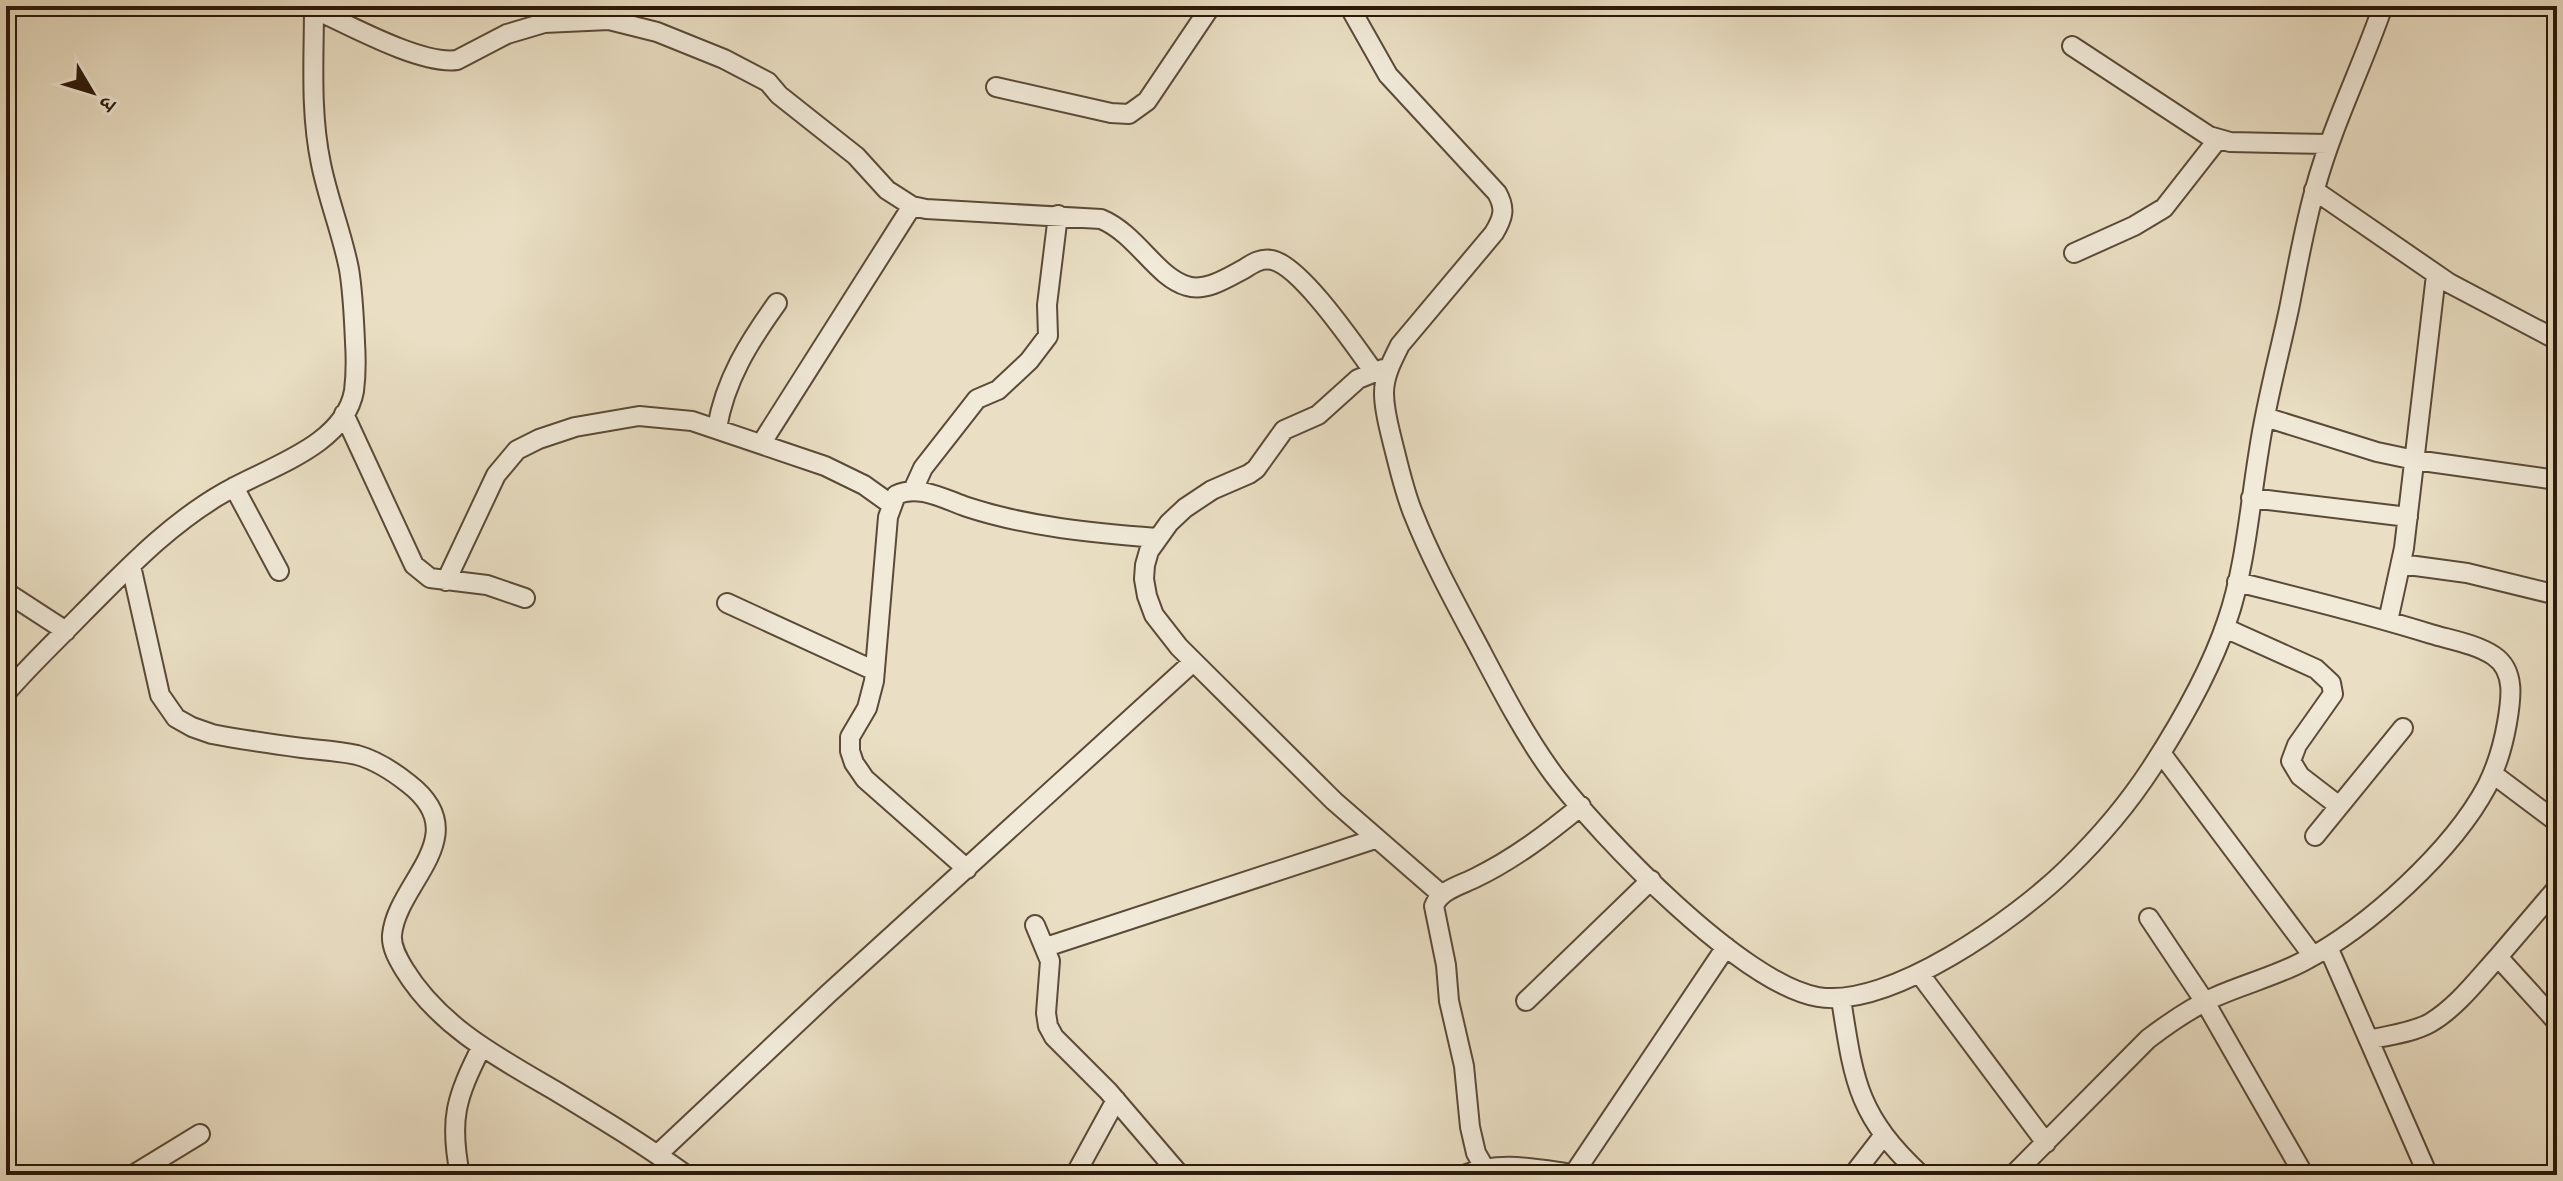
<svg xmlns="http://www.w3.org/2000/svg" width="2563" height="1181" font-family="Alegreya,'Noto Serif Devanagari',serif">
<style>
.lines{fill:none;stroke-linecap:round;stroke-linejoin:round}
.street-casing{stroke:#5b4a38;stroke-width:22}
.street{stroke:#f1ead9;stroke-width:18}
</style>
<rect width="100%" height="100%" fill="#eadfc4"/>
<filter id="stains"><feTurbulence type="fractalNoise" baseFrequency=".0025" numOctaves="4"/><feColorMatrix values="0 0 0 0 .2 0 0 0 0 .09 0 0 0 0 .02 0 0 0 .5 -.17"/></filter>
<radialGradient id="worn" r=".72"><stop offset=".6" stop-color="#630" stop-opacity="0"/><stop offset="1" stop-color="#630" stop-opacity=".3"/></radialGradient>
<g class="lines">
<defs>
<path id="street" d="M1349,6L1388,75L1497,193C1506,209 1503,218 1494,233L1400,345C1392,361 1384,376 1384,393C1384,411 1389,427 1393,444C1399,467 1404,491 1413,513C1432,561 1457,606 1481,651C1503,693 1526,737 1554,775C1601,837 1742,984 1818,997C1890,1009 2016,919 2067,869C2099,838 2128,804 2152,767C2181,722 2210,672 2227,621C2245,570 2250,504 2259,450C2266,402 2279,356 2289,309C2297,269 2304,228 2315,189C2332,126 2362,67 2383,6
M314,9C349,25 421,65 457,60L507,34L544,23L609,20L657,32L724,59L768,82L779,95L856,156L887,190L912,206L926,209L1101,219C1137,234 1156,277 1187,286C1206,292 1227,278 1244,269C1253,263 1261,258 1272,260C1301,266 1355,346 1374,372
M2072,46L2209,136L2230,142L2329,144
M996,87L1111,113L1129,114L1147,101L1211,6
M2314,190L2449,283L2557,340
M2074,253L2134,226L2164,208L2218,139
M1383,369L1358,379L1318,415L1284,430L1256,469L1249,474L1212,490L1185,508L1169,523L1149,551L1145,565L1144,579L1147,596L1154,615L1179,647L1334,801L1442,895
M344,414L414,565L430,578L487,585L525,598
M2265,417L2377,452L2415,460L2557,480
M717,428C725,380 749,342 777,303
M761,444L912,206
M234,487L279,571
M913,490L923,468L977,399L998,390L1029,361L1048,336L1047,305L1058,215
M2251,498L2408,517
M2401,564L2467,573L2557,595
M131,566L160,695L176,718L192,727L212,734C242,740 272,744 302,748C320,750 339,751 357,755C375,760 394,772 409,784C476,836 397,882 392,935C391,947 398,959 404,969C440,1028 501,1059 559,1093C602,1119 645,1145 686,1175
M446,581L496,475L517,450L539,439L575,427L639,416L692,421L825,466L864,485L892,505
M6,592L66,631
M727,603L875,671
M2388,621L2404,548L2436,275
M2225,628L2316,669L2331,683L2333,694L2297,745L2291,761L2300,776L2339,806
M6,693C30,665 57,640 82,614C126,570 170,523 225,492C268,467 344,446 354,391C356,375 356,358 355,342C354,318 353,293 349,269C342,233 328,199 321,164C310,112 314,58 314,6
M2161,753L2313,956
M2493,774L2557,822
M2315,836L2403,728
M967,869L865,779L854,763L850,751V737L867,708L874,681L888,517L896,495C918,484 944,499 967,507C1028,527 1093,533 1157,538
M2557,888L2498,957L2557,1022
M2149,918L2205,1002L2304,1175
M1035,925L1050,961L1046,1013L1048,1026L1054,1037L1108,1091L1180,1175
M1046,947L1375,839
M2328,947L2428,1175
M1919,973L2046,1143
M1841,999C1854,1082 1857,1115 1921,1175
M1526,1001L1651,880
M2369,1040C2389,1035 2412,1033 2430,1023C2456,1008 2478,979 2498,957
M658,1154L828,994L1193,662
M1484,1167L1476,1153L1470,1127L1464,1066L1449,1001L1446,965L1434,906C1440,890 1461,885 1475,878C1514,859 1547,834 1581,806
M133,1175L200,1134
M460,1175C449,1119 456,1098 481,1048
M1075,1175L1116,1100
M1464,1175C1500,1160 1536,1169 1574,1174
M1573,1175L1726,947
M1853,1175L1884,1135
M2013,1175L2148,1039C2169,1023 2190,1008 2215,997C2244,984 2276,976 2304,961C2369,927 2453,850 2487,786C2497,766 2503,746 2507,723C2511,700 2516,671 2494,656C2476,644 2451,640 2431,634C2367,614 2302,598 2237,582"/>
</defs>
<use href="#street" class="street-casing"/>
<use href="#street" class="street"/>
</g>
<rect width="2563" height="1181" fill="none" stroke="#eadfc4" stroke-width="32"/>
<rect x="8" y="8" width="2547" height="1165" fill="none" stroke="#2b180a" stroke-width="4"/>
<rect x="16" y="16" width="2531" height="1149" fill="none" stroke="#2b180a" stroke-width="2"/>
<g transform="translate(92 92) rotate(128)" stroke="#f1ead9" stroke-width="6" paint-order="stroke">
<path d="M0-6L14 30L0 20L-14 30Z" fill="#2b180a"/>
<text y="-12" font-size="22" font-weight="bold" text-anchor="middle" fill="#2b180a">उ</text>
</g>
<rect width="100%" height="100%" filter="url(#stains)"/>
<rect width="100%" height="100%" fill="url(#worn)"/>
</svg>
